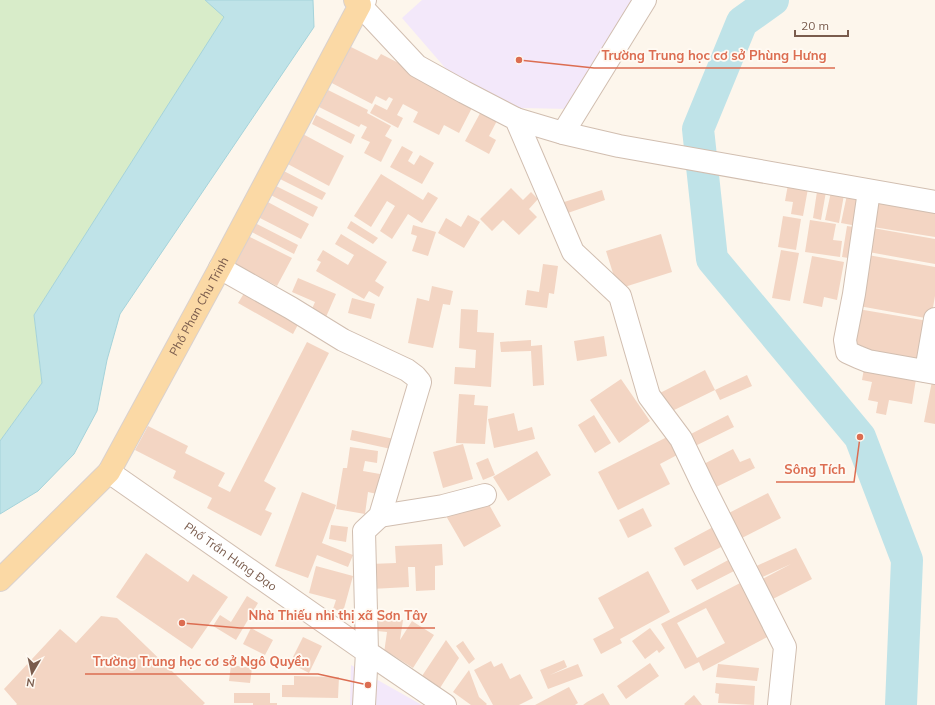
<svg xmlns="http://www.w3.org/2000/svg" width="935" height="705" font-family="Mulish,sans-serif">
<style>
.education{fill:#f3e8fa}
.green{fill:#d8ecc9}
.water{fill:#bfe3e8;stroke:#a5d3da}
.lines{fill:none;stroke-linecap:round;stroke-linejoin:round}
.river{stroke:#bfe3e8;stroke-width:32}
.building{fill:#f3d5c3;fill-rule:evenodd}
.minor-casing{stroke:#d1beb0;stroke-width:24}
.major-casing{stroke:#dad1cd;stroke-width:24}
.minor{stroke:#fff;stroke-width:22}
.major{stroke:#fbd9a5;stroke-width:22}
.labels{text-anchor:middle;stroke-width:3.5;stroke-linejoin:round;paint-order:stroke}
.street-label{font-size:12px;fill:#7a5c4d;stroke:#fffaf3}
.leader{fill:none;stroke:#dc6d51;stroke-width:1.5}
.callout-dot{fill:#dc6d51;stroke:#fffaf3;stroke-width:1.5}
.callout-label{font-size:13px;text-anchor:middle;font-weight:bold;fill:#dc6d51;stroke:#fffaf3;stroke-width:3.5;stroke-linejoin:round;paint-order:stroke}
</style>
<rect width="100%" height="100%" fill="#fdf6ec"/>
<path class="education" d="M422,0H640L570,109L520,108L479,89L447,70L402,18Z
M351,665L422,705H350Z"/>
<path class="green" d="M0,0H205L225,16L34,315L42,383L0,441Z"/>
<path class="water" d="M205,0H313L314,27L120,314L107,360L97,411L74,454L38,491L0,514V441L42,383L34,315L224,17Z"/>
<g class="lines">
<path class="river" d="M773,0L742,22L698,129L712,259L860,437L907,560L901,705"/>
</g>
<path class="building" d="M345,44L377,60L381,54L475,102L459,133L444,125L439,135L413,122L418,112L403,104L397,115L403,118L398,128L370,113L375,104L387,110L393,99L389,97L386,101L376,96L372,104L326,80Z
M328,90L368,110L367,113L391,126L385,136L392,140L381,162L364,153L370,142L361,138L367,127L361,124L359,127L319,107Z
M484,106L500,115L489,136L496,140L489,154L465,141Z
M316,115L355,135L351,144L312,124Z
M299,132L344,156L329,186L284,162Z
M402,146L413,152L408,161L414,165L420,155L434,163L422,184L390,167Z
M280,169L326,193L322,200L276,177Z
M381,174L423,200L428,192L438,198L422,223L408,214L392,239L380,231L395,206L387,201L371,227L354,216Z
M789,179L809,183L803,216L791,214L793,202L785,201Z
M272,184L318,207L313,217L267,193Z
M818,185L827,186L821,220L813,218Z
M832,187L845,189L839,223L825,220Z
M511,188L523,200L531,192L538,199L529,209L537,217L519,235L503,220L492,231L480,219Z
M602,190L605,200L565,214L561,203Z
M848,190L863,193L857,226L841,223Z
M873,196L935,206V237L867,226Z
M264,200L309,224L301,239L256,216Z
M468,215L480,222L464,248L438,233L446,218L461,227Z
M783,216L801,219L796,250L778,247Z
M810,220L836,224L833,240L842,241L840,257L805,252Z
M351,221L378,238L373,244L347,228Z
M253,222L298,245L294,254L248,230Z
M413,225L436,232L428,256L412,251L417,236L411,234Z
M847,226L860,228L855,259L842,257Z
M867,227L935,239V264L863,251Z
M341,234L387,262L375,281L384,287L379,297L369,291L364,299L316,271L321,262L317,260L323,250L348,265L354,255L335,244Z
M661,234L672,272L618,289L606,251Z
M246,235L292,258L277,286L231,263Z
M781,250L799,253L790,301L772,298Z
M868,255L935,267V296L931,319L859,306Z
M812,256L844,262L837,300L824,297L822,307L803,303Z
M543,264L558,266L554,294L549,293L547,308L525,305L527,290L539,292Z
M298,278L336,294L326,317L311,311L315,302L292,292Z
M432,286L453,291L450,305L443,304L433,348L408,343L417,298L429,301Z
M248,287L302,317L293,334L238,303Z
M352,298L375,304L371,319L348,313Z
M461,309L478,310L477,332L494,333L491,387L454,384L455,367L475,368L476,350L459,348Z
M858,309L928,321L921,365L851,353Z
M604,336L607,356L577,361L574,341Z
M531,340V346L542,345L544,385L533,386L531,351L501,352L500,342Z
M307,342L329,353L264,481L276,488L265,510L272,513L261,536L207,508L212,498L173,478L176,471L135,450L148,426L188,446L185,453L225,473L218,486L230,492Z
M865,363L917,373L912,404L889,400L886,415L876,413L878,402L868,400L872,382L862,380Z
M705,370L715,390L747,375L752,386L720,400L715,390L666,414L660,393Z
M933,376H935V424L924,422Z
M621,379L650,421L619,443L590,400Z
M459,394L475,395L474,405L488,406L485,444L456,443Z
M514,413L518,431L532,427L535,439L494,448L488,419Z
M594,415L611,443L595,453L578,425Z
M728,415L734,427L689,449L683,438Z
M352,430L394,439L391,449L350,440Z
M669,436L679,454L660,464L670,484L618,510L598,472Z
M463,444L473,479L443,488L433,452Z
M350,447L378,451L377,463L365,461L363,471L380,474L377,494L368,492L365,514L336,509L343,468H347Z
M733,449L740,462L750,458L755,468L710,490L698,467Z
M537,451L551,475L508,501L493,477Z
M488,458L495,475L483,480L476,463Z
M302,492L336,505L322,543L353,555L348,567L317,555L308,578L275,566Z
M768,493L781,518L736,541L723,516Z
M487,501L501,526L464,547L442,509Z
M643,508L652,526L628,538L619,520Z
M331,525L348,527L346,542L329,539Z
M715,526L725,545L684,566L674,548Z
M442,544L443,565L435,566V590L416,591L415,567H408L409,587L371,589L370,564L396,563L395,546Z
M796,548L812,579L767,602L757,582L791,564L756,580L750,569Z
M146,553L188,582L193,574L228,597L192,649L116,597Z
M732,558L738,569L697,590L691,580Z
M316,566L353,576L343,612L333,609L336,600L309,593Z
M648,571L670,612L620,639L622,643L601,654L593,639L614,628L598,598Z
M744,581L773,634L703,671L699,662L685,669L661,624ZM706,608L725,643L697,658L677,623Z
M247,596L258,603L236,640L213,626L220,615L231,622Z
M101,616L117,618L205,703L203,705H16L17,704L4,689L60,629L76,643Z
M379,616L403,620L400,640L412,621L434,635L413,668L391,654L384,653L387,632L377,631Z
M251,628L273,640L265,655L243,644Z
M650,628L665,648L659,653L657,650L645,659L632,641Z
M303,637L322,646L309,673L290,663Z
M446,640L459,658L440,688L422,676Z
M463,641L475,659L469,664L456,646Z
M564,660L567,667L550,675L578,664L583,676L548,689L540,670Z
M491,661L494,667L502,663L510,679L520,674L533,698L519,705H493L474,670Z
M650,663L659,676L626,699L617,686Z
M718,664L759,668L757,681L716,677Z
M231,665L252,668L250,683L229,681Z
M469,670L479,697L487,704L486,705H471L453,692Z
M294,676L339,677L338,698L282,697V685H294Z
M716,683L755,686L754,705L718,703L719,694L715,693Z
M569,687L578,703L575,705H535Z
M234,693H270V703H277V705H253V703H234Z
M603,693L610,705H583L587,702Z
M694,695L702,705H685L684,704Z"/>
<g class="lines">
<defs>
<g id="minor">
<path d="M365,0L360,5L417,66L464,92L516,119L573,252L620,296L649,396L681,439L703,485L785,647L779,705"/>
<path d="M516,119L563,133L619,146L935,202"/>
<path d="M563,133L645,0"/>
<path d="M869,191L854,294L845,340L847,352L858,357L868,361L935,373"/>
<path d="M220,268L291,308L343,340L407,370L415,376L420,382L380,516L364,531L367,652L445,705"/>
<path d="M926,371L935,319"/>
<path id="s1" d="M109,472L367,652L364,705"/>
<path d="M380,516L443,506L485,495"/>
</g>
<g id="major">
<path id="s2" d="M0,580L109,472L220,268L360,5L355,0"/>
</g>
</defs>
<use href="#minor" class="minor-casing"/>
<use href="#major" class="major-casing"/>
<use href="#minor" class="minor"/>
<use href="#major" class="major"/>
</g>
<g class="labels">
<g class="street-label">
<text dy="4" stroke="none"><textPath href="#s2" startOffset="342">Phố Phan Chu Trinh</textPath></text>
<text dy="4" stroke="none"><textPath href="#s1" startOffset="148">Phố Trần Hưng Đạo</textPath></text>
</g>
</g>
<path class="leader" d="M519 60L594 68H835M860 437L854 482H776M182 623L240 628H435M368 685L318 674H85"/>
<g class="callout-dot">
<circle cx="519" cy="60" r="4"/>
<circle cx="860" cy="437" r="4"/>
<circle cx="182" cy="623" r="4"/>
<circle cx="368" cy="685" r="4"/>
</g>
<g class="callout-label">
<text x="714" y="60">Trường Trung học cơ sở Phùng Hưng</text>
<text x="815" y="474">Sông Tích</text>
<text x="338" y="620">Nhà Thiếu nhi thị xã Sơn Tây</text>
<text x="201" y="666">Trường Trung học cơ sở Ngô Quyền</text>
</g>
<g transform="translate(32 673) rotate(189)" stroke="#fffaf3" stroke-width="3" paint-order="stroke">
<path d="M0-3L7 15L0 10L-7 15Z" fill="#7a5c4d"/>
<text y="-6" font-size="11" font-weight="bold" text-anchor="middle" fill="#7a5c4d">N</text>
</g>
<path d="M795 30v6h53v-6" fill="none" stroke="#7a5c4d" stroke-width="2"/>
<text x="801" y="30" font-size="12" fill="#7a5c4d" stroke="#fffaf3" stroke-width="3" paint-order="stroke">20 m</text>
</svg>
